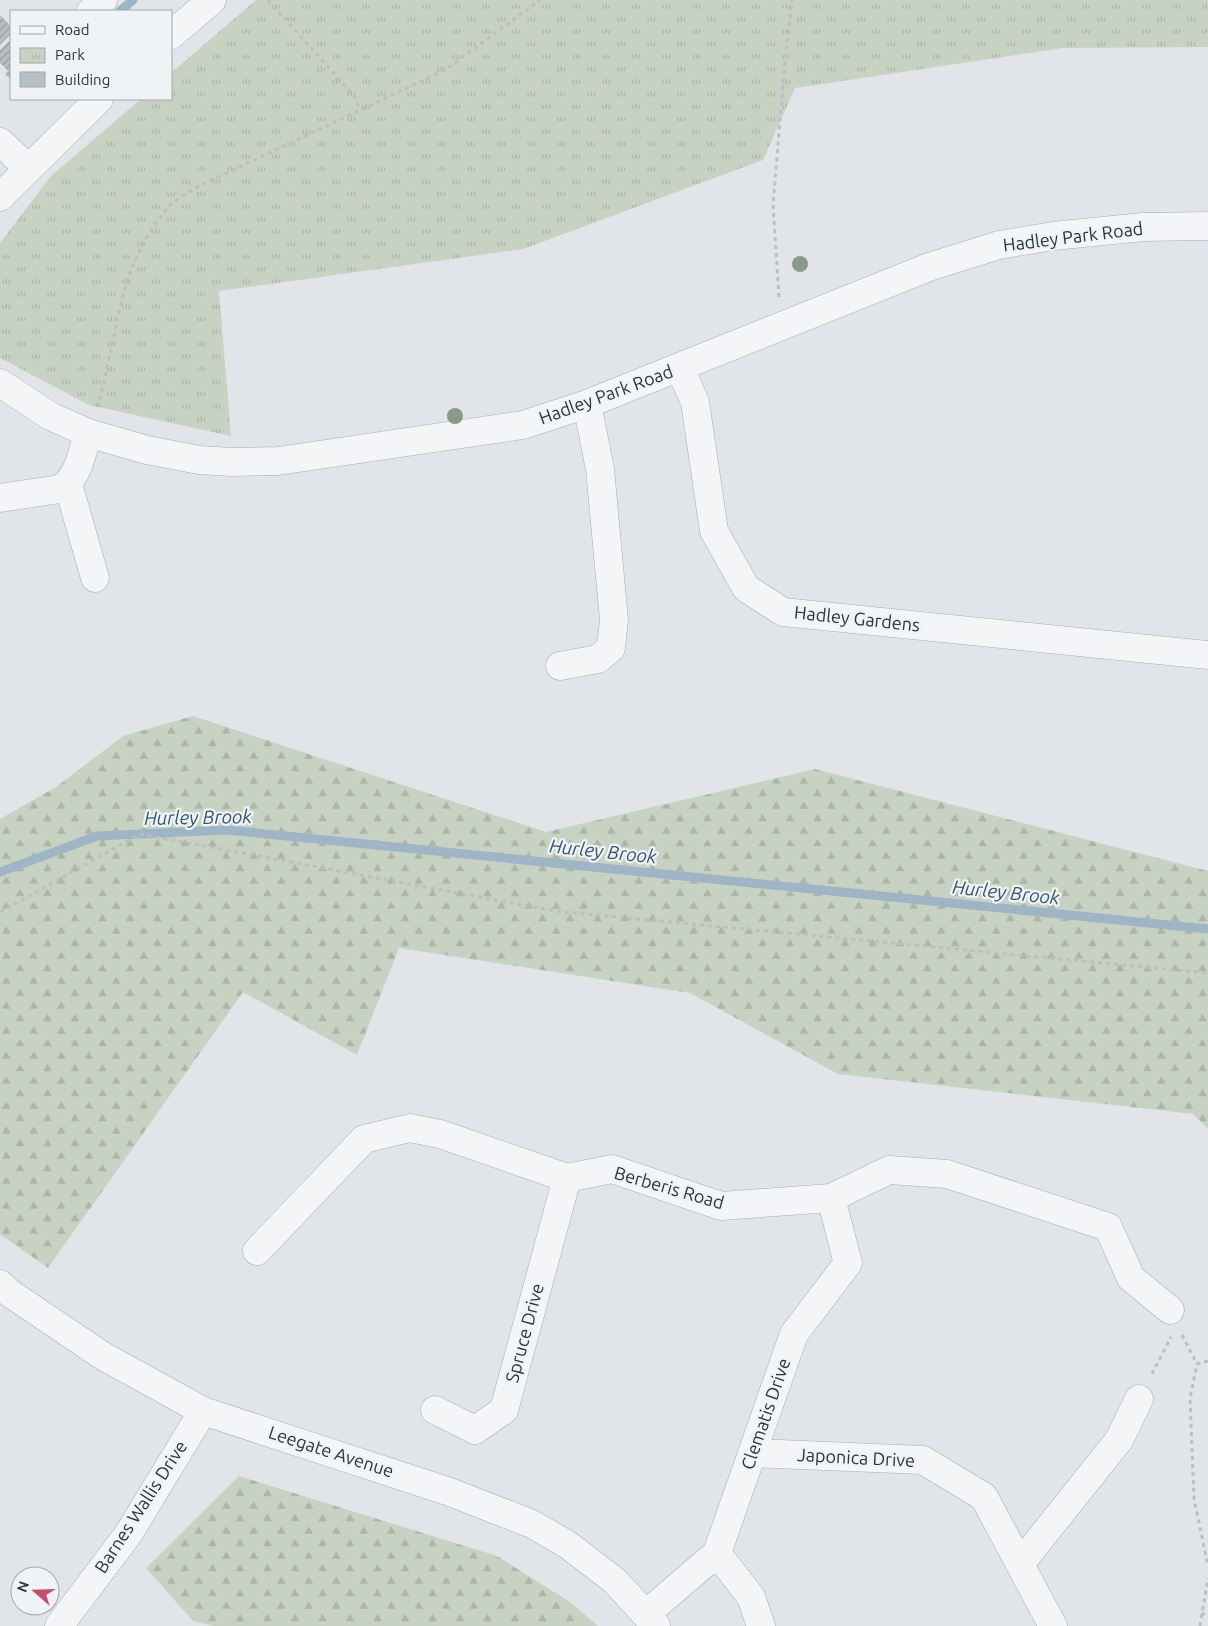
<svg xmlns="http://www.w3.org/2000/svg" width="1208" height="1626" font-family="Ubuntu,sans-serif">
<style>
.forest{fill:url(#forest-firs)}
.park{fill:url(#park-tufts)}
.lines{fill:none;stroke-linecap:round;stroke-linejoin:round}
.stream{stroke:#9eb5c6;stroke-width:9}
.building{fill:url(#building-hatch)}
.minor-casing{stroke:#a6acb3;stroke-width:29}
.path{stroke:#bbbfc3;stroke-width:3;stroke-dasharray:4 4;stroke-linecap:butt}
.minor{stroke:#f3f5f7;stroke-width:28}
.tree{fill:#8a9988}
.labels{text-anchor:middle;stroke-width:4.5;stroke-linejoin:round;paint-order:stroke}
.street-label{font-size:18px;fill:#2a343f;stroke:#f0f3f6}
.water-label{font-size:19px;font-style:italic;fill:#375671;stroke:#f0f3f6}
</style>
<defs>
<pattern id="forest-firs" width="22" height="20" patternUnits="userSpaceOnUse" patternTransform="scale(1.25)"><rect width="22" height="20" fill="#c8d2c2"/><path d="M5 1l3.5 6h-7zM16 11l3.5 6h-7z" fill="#acb5a8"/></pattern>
<pattern id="park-tufts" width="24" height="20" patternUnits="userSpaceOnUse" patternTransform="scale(1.25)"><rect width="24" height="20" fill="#c8d2c2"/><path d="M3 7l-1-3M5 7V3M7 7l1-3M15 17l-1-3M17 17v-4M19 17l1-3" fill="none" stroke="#acb5a8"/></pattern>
<pattern id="building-hatch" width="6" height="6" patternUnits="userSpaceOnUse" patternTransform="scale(1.25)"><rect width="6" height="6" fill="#b8bec5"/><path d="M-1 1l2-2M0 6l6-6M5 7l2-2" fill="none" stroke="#969ba1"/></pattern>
</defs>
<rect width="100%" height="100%" fill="#e1e5e9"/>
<path class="forest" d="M193,716L546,832L815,769L1208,871V1129L1193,1114L838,1074L690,993L399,948L357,1055L243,992L48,1268L0,1234V819L56,787L123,736Z
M239,1476L497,1556L570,1602L598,1626H214L193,1621L146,1568Z"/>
<path class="park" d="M256,0H1208V47L1063,48L795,88L763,160L523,249L219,291L231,436L89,405L0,358V243L51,176L141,99H171V73Z"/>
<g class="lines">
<path class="stream" d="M120,11L133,0
M0,872L97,836L227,830L1208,929"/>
</g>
<path class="building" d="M0,15L11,26V34L0,45Z
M11,39V79L5,74L8,71L0,63V50Z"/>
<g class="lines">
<defs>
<path id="minor" d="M91,11L103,0
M171,35L212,0
M0,142L28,168
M0,197L99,99
M680,368L695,402L714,531L746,588L783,612L1208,655
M0,383L50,416L88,433L147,450L199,460L232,462L278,461L523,425L587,404L929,267L999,245L1053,236L1143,227L1208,226
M68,484L95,578
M0,498L60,489C79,477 82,453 88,433
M560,666L598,659L611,648L614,620L600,469L587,404
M257,1251L364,1139L410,1128L440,1134L567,1178L612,1169L721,1206L831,1198L889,1170L947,1174L1108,1227L1131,1278L1170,1310
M0,1284L11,1294L103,1356L203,1411L450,1492L532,1524L568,1545L615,1581L656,1626
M435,1410L475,1430L504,1410L567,1178
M753,1453L923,1460L984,1497L1053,1626
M717,1553L751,1597L761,1626
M1020,1564L1119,1440L1139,1399
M646,1614L717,1553L794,1334L848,1263L831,1198
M59,1626L129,1533L203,1411"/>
</defs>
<use href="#minor" class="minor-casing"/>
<path class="path" d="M268,0L354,96L360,110
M779,297L773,204L785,62L792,0
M97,407C117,344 116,277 157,222C162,216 166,209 171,204C179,198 188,192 197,187L445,70L540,0
M0,912L140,834L555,911L1208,973
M1182,1335L1197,1364
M1208,1361L1197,1364L1190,1398L1194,1499L1208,1566
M1152,1374L1171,1337
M1201,1614H1208
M1200,1626L1208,1578"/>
<use href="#minor" class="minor"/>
</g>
<g class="tree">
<circle cx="800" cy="264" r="8"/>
<circle cx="455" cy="416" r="8"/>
</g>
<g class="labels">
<g class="street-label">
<text transform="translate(1073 237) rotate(-7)" y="6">Hadley Park Road</text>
<text transform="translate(606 395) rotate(-20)" y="6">Hadley Park Road</text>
<text transform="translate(857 619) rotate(6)" y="6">Hadley Gardens</text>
<text transform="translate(669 1188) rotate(16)" y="6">Berberis Road</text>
<text transform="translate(525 1333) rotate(-75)" y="6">Spruce Drive</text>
<text transform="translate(766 1414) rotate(-71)" y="6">Clematis Drive</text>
<text transform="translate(331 1452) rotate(18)" y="6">Leegate Avenue</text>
<text transform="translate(856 1458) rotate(3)" y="6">Japonica Drive</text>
<text transform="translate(141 1507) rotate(-57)" y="6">Barnes Wallis Drive</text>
</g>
<g class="water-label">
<text transform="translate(198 817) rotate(-1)" y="7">Hurley Brook</text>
<text transform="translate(603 851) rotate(6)" y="7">Hurley Brook</text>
<text transform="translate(1006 892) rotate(6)" y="7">Hurley Brook</text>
</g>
</g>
<rect x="10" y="10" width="162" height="90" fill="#f0f3f6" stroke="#a1a7ad"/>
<rect x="20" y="26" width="25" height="8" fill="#f3f5f7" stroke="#a1a7ad"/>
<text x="55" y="35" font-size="15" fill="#2a343f">Road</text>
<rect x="20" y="48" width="25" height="15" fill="url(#park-tufts)" stroke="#a1a7ad"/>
<text x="55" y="60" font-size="15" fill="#2a343f">Park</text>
<rect x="20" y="72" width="25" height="15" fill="#b8bec5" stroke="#a1a7ad"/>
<text x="55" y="85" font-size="15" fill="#2a343f">Building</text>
<g transform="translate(35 1591) rotate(290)"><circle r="24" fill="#f0f3f6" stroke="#a1a7ad"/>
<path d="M0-4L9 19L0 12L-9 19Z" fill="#c64e6a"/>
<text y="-8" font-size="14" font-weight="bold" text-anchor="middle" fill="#2a343f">N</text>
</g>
</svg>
